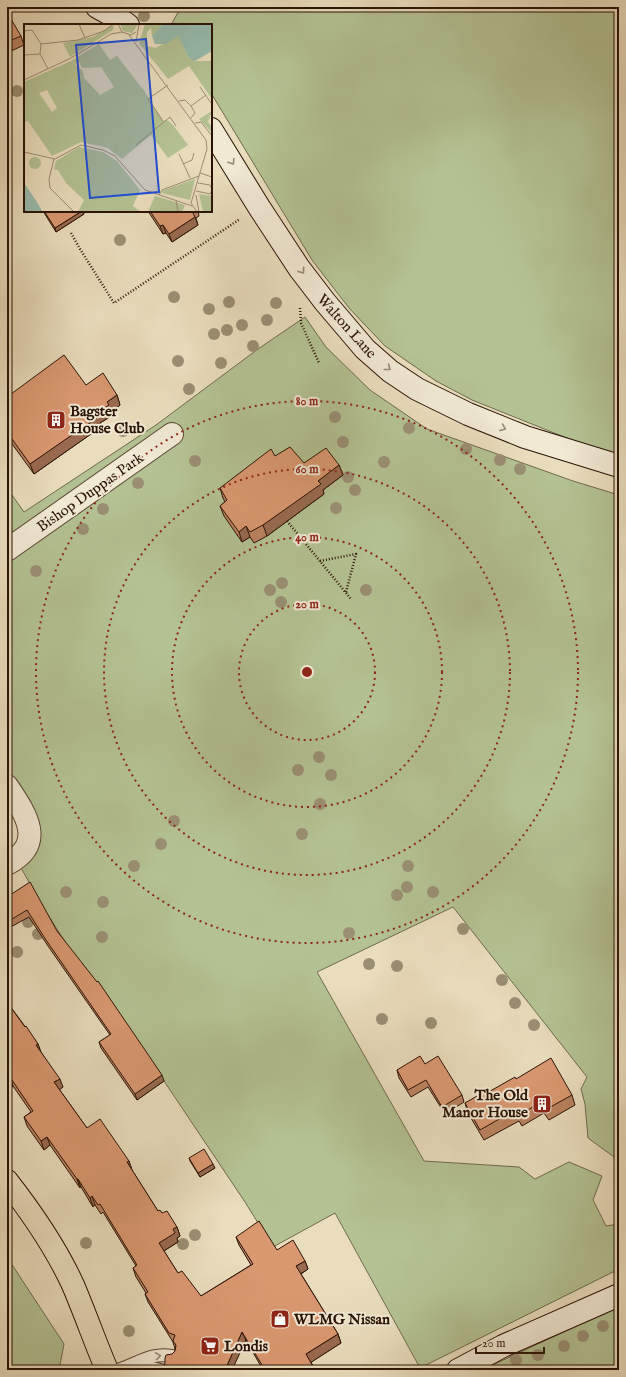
<svg xmlns="http://www.w3.org/2000/svg" width="626" height="1377" font-family="'IM FELL English',serif">
<style>
.green{fill:#b4c293;stroke:#6f6a4c}
.lines{fill:none;stroke-linecap:round;stroke-linejoin:round}
.service-casing{stroke:#5a4633;stroke-width:14}
.minor-casing{stroke:#5a4633;stroke-width:24}
.secondary-casing{stroke:#2a1305;stroke-width:24}
.primary-casing{stroke:#2a1305;stroke-width:24}
.path{stroke:#2a1305;stroke-width:2.5;stroke-dasharray:1 2;stroke-linecap:butt}
.service{stroke:#f1e9d4;stroke-width:12}
.minor{stroke:#f1e9d4;stroke-width:22}
.secondary{stroke:#f1e9d4;stroke-width:22}
.primary{stroke:#e9ddbd;stroke-width:22}
.tree{fill:#9a8f73}
.wall{fill:#bb8361;stroke:#2a1305}
.shaded-wall{fill:#996a4f;stroke:#2a1305}
.building{fill:#da9871;stroke:#2a1305}
.oneway{stroke:#978977}
.ring{fill:none;stroke:#8f2418;stroke-width:2;stroke-dasharray:2 4}
.labels{text-anchor:middle;stroke-width:4;stroke-linejoin:round;paint-order:stroke}
.street-label{font-size:15px;fill:#2a1305;stroke:#f1e9d4}
.poi-label{font-size:15px;font-weight:bold;fill:#2a1305;stroke:#f1e9d4;text-anchor:start}
.inset-road{fill:none;stroke:#9d8c73;stroke-width:1}
.view{fill:#1d4ed8;fill-opacity:0.15;stroke:#1d4ed8;stroke-width:2}
.inset-edge{fill:none;stroke:#2a1305;stroke-width:2}
.centre{fill:#8f2418;stroke:#f1e9d4;stroke-width:2}
.ring-label{font-size:12px;text-anchor:middle;font-weight:bold;fill:#8f2418;stroke:#f1e9d4;stroke-width:4;stroke-linejoin:round;paint-order:stroke}
</style>
<rect width="100%" height="100%" fill="#e9ddbd"/>
<filter id="stains"><feTurbulence type="fractalNoise" baseFrequency=".005" numOctaves="4"/><feColorMatrix values="0 0 0 0 .2 0 0 0 0 .09 0 0 0 0 .02 0 0 0 .5 -.17"/></filter>
<radialGradient id="worn" r=".72"><stop offset=".6" stop-color="#630" stop-opacity="0"/><stop offset="1" stop-color="#630" stop-opacity=".3"/></radialGradient>
<path class="green" d="M181,7H619V457L604,453L472,400L436,381L385,346L349,308L312,260L211,93V25H171Z
M305,317L326,347L370,390L427,429L573,481L619,495V1163L614,1157L588,1138L585,1104L581,1089L587,1077L453,907L317,972L424,1161L519,1167L535,1179L569,1162L602,1176L593,1200L606,1226L619,1224V1269L420,1368L335,1213L273,1247L245,1202L164,1081L74,956L43,907L16,859L29,842L7,786V488L24,512L156,425L258,349Z
M7,1257L64,1344L59,1370H7Z
M619,1306V1370H482Z"/>
<g class="lines">
<defs>
<path id="service" d="M132,1366L137,1365L161,1370
M117,1370C138,1364 150,1352 172,1356"/>
<path id="minor" d="M7,550L172,434
M7,786C25,813 47,843 7,864"/>
<path id="secondary" d="M97,7L124,22L128,25
M211,129L259,207L299,268L325,302L365,349L390,371L417,389L468,414L525,437L619,466
M458,1370L503,1346L619,1295"/>
<path id="primary" d="M7,1181C32,1213 56,1248 73,1285C85,1313 95,1342 107,1370"/>
</defs>
<use href="#service" class="service-casing"/>
<use href="#minor" class="minor-casing"/>
<use href="#secondary" class="secondary-casing"/>
<use href="#primary" class="primary-casing"/>
<path class="path" d="M71,233L80,249L114,303L240,219
M300,308L301,323L319,363
M287,521L351,599
M320,561L356,554L346,592"/>
<use href="#service" class="service"/>
<use href="#minor" class="minor"/>
<use href="#secondary" class="secondary"/>
<use href="#primary" class="primary"/>
</g>
<g class="tree">
<circle cx="144" cy="16" r="6"/>
<circle cx="17" cy="91" r="6"/>
<circle cx="120" cy="240" r="6"/>
<circle cx="174" cy="297" r="6"/>
<circle cx="229" cy="302" r="6"/>
<circle cx="276" cy="303" r="6"/>
<circle cx="209" cy="309" r="6"/>
<circle cx="267" cy="320" r="6"/>
<circle cx="242" cy="325" r="6"/>
<circle cx="227" cy="330" r="6"/>
<circle cx="214" cy="334" r="6"/>
<circle cx="253" cy="346" r="6"/>
<circle cx="178" cy="361" r="6"/>
<circle cx="221" cy="363" r="6"/>
<circle cx="189" cy="389" r="6"/>
<circle cx="335" cy="417" r="6"/>
<circle cx="409" cy="428" r="6"/>
<circle cx="123" cy="431" r="6"/>
<circle cx="343" cy="442" r="6"/>
<circle cx="466" cy="449" r="6"/>
<circle cx="500" cy="460" r="6"/>
<circle cx="195" cy="461" r="6"/>
<circle cx="384" cy="462" r="6"/>
<circle cx="520" cy="469" r="6"/>
<circle cx="348" cy="477" r="6"/>
<circle cx="138" cy="483" r="6"/>
<circle cx="355" cy="490" r="6"/>
<circle cx="336" cy="508" r="6"/>
<circle cx="103" cy="509" r="6"/>
<circle cx="83" cy="529" r="6"/>
<circle cx="36" cy="571" r="6"/>
<circle cx="282" cy="583" r="6"/>
<circle cx="270" cy="590" r="6"/>
<circle cx="366" cy="590" r="6"/>
<circle cx="281" cy="602" r="6"/>
<circle cx="319" cy="757" r="6"/>
<circle cx="298" cy="770" r="6"/>
<circle cx="331" cy="775" r="6"/>
<circle cx="320" cy="804" r="6"/>
<circle cx="174" cy="821" r="6"/>
<circle cx="302" cy="834" r="6"/>
<circle cx="161" cy="844" r="6"/>
<circle cx="134" cy="866" r="6"/>
<circle cx="408" cy="866" r="6"/>
<circle cx="407" cy="887" r="6"/>
<circle cx="66" cy="892" r="6"/>
<circle cx="433" cy="892" r="6"/>
<circle cx="397" cy="895" r="6"/>
<circle cx="103" cy="902" r="6"/>
<circle cx="28" cy="922" r="6"/>
<circle cx="463" cy="929" r="6"/>
<circle cx="349" cy="933" r="6"/>
<circle cx="38" cy="934" r="6"/>
<circle cx="102" cy="937" r="6"/>
<circle cx="17" cy="952" r="6"/>
<circle cx="369" cy="964" r="6"/>
<circle cx="397" cy="966" r="6"/>
<circle cx="502" cy="980" r="6"/>
<circle cx="515" cy="1003" r="6"/>
<circle cx="382" cy="1019" r="6"/>
<circle cx="431" cy="1023" r="6"/>
<circle cx="534" cy="1025" r="6"/>
<circle cx="195" cy="1235" r="6"/>
<circle cx="86" cy="1243" r="6"/>
<circle cx="183" cy="1244" r="6"/>
<circle cx="603" cy="1326" r="6"/>
<circle cx="129" cy="1331" r="6"/>
<circle cx="583" cy="1336" r="6"/>
<circle cx="564" cy="1346" r="6"/>
<circle cx="538" cy="1355" r="6"/>
<circle cx="516" cy="1360" r="6"/>
</g>
<path class="wall" d="M7,21L21,36L24,45L7,53Z
M43,211H83L84,214L56,232Z
M148,211H198L199,216L196,218L198,225L172,242L166,233L163,234Z
M86,385L117,395L120,405L112,412L113,415L100,423L101,427L34,474L7,437V397Z
M275,456L304,463L339,465L343,475L323,490L324,494L267,536L254,543L250,537L242,542L224,516L220,506L225,502L223,498L220,488Z
M7,897L57,931L164,1081L137,1100L101,1048L99,1042L110,1035L48,946L29,917L7,929Z
M7,1002L38,1044L41,1052L63,1087L59,1089L87,1128L129,1161L132,1170L158,1211L162,1213L177,1227L180,1236L177,1238L178,1242L164,1251L178,1273L201,1296L251,1265L239,1245L236,1237L277,1250L305,1261L308,1269L301,1274L338,1334L341,1343L311,1362L315,1370H263L246,1340L163,1367L172,1354L175,1351V1349L173,1342L148,1302L145,1294L146,1293L136,1277L133,1268L136,1266L103,1212L101,1214L95,1205L93,1207L81,1187L80,1188L50,1145L44,1150L27,1126L24,1117L31,1112L13,1086L7,1090Z
M425,1064L462,1095L464,1102L445,1114L428,1087L411,1097L399,1078L397,1070Z
M516,1079L572,1095L575,1105L549,1120L544,1113L522,1126L519,1121L484,1140L468,1113L465,1103L485,1094Z
M189,1158L215,1168L200,1177L190,1161Z"/>
<path class="shaded-wall" d="M82,211H83L84,214L56,232L55,228Z
M195,217L198,225L172,242L169,234Z
M163,225L166,233L163,234L160,226Z
M117,395L120,405L112,412L113,415L100,423L101,427L34,474L30,464L95,414L107,402Z
M339,465L343,475L323,490L324,494L267,536L263,525L318,481Z
M246,526L250,537L242,542L239,532Z
M38,1044L41,1053L36,1045Z
M162,1075L164,1081L137,1100L135,1094Z
M10,1077L13,1086L7,1090V1079Z
M60,1079L63,1087L58,1091L54,1082Z
M47,1137L50,1145L44,1150L41,1141Z
M129,1161L132,1170L127,1162Z
M213,1164L215,1168L200,1177L198,1173Z
M77,1179H78L81,1187L80,1188Z
M92,1196L95,1205L93,1207L90,1198Z
M177,1227L180,1236L177,1238L178,1242L162,1252L159,1243L173,1229Z
M305,1261L308,1269L299,1275L296,1266Z
M242,1332L246,1340L232,1370H225Z
M338,1334L341,1343L310,1363L306,1354Z"/>
<path class="building" d="M11,19L21,36L7,42V21Z
M44,211H82L55,228Z
M150,211H192L195,217L169,234L163,225L160,226Z
M64,355L86,385L103,373L117,395L107,402L109,405L95,414L98,417L30,464L7,432V397Z
M290,447L304,463L326,448L339,465L318,481L321,484L263,525L250,532L246,526L239,532L220,506L227,500L220,488L271,449L275,456Z
M30,882L57,931L97,982L98,981L162,1075L135,1094L99,1042L111,1034L46,940L27,910L7,922V897Z
M7,1002L25,1027L26,1026L38,1044L36,1045L60,1079L54,1082L87,1128L100,1119L129,1161L127,1162L158,1211L160,1210L162,1213L167,1211L177,1227L173,1229L175,1233L159,1243L178,1273L182,1271L201,1296L253,1264L236,1237L259,1221L277,1250L293,1240L305,1261L296,1266L338,1334L306,1354L315,1370H265L242,1332L225,1370H159L160,1369L163,1367L165,1363V1358L166,1355L172,1354L175,1351L176,1345L173,1341L175,1335L169,1333L145,1294L148,1292L133,1268L137,1265L100,1204L98,1205L92,1196L90,1198L78,1179H77L47,1137L41,1141L24,1117L33,1111L10,1077L7,1079Z
M420,1056L425,1064L438,1056L462,1095L442,1107L426,1080L408,1090L397,1070Z
M551,1058L572,1095L545,1110L541,1102L518,1116L515,1110L480,1130L465,1103L484,1092L485,1094L515,1077L516,1079Z
M204,1149L213,1164L198,1173L189,1158Z"/>
<defs><path id="oneway-chevron" d="M-2-3.5L2.5 0L-2 3.5" fill="none" stroke-width="1.6" stroke-linecap="round" stroke-linejoin="round"/></defs>
<g class="oneway">
<use href="#oneway-chevron" transform="translate(232 162) rotate(58)"/>
<use href="#oneway-chevron" transform="translate(302 271) rotate(54)"/>
<use href="#oneway-chevron" transform="translate(388 368) rotate(38)"/>
<use href="#oneway-chevron" transform="translate(503 428) rotate(22)"/>
<use href="#oneway-chevron" transform="translate(158 1356) rotate(-8)"/>
</g>
<g class="ring">
<circle cx="307" cy="672" r="68"/>
<circle cx="307" cy="672" r="135"/>
<circle cx="307" cy="672" r="203"/>
<circle cx="307" cy="672" r="271"/>
</g>
<defs>
<symbol id="building-square" viewBox="-11 -11 22 22"><rect x="-9" y="-9" width="18" height="18" rx="4" fill="#8f2418" stroke="#f1e9d4"/><path d="M-4-6H4V6H1V3H-1V6H-4ZM-2.5-4.3h1.7v1.8h-1.7ZM.8-4.3h1.7v1.8H.8ZM-2.5-1h1.7V.8h-1.7ZM.8-1h1.7V.8H.8Z" fill="#fff"/></symbol>
<symbol id="shop-square" viewBox="-11 -11 22 22"><rect x="-9" y="-9" width="18" height="18" rx="4" fill="#8f2418" stroke="#f1e9d4"/><path d="M-5-2.5h2.3a2.7 3.5 0 0 1 5.4 0H5L5.5 6h-11ZM-1.5-2.5h3a1.5 2.3 0 0 0-3 0Z" fill="#fff"/></symbol>
<symbol id="supermarket-square" viewBox="-11 -11 22 22"><rect x="-9" y="-9" width="18" height="18" rx="4" fill="#8f2418" stroke="#f1e9d4"/><path d="M-6-5.5h2.5l.6 2H6L4.5 2H-2.5L-4.4-4H-6ZM-1.5 3.2a1.3 1.3 0 1 0 .1 0ZM3 3.2a1.3 1.3 0 1 0 .1 0Z" fill="#fff"/></symbol>
</defs>
<g fill-rule="evenodd">
<use href="#building-square" x="45" y="409" width="22" height="22"/>
<use href="#building-square" x="531" y="1093" width="22" height="22"/>
<use href="#shop-square" x="269" y="1308" width="22" height="22"/>
<use href="#supermarket-square" x="199" y="1335" width="22" height="22"/>
</g>
<g class="labels">
<g class="street-label">
<text transform="translate(347 326) rotate(48)" y="5">Walton Lane</text>
<text transform="translate(90 492) rotate(-35)" y="5">Bishop Duppas Park</text>
</g>
<g class="poi-label">
<text x="70" y="416">Bagster<tspan x="70" dy="17">House Club</tspan></text>
<text x="528" y="1100" text-anchor="end">The Old<tspan x="528" dy="17">Manor House</tspan></text>
<text x="294" y="1324">WLMG Nissan</text>
<text x="224" y="1351">Londis</text>
</g>
</g>
<g transform="translate(24 24)">
<rect width="188" height="188" fill="#e9ddbd"/>
<path d="M90,0L89,6L46,33L39,19L69,13ZM96,0H114L108,9L99,7ZM121,0H139L128,12L127,4L123,8V22L132,24L154,11L165,34L172,37H187L188,75L165,42L144,55L115,19ZM75,20L86,36L93,32L121,68L139,97L143,96L149,101L164,121L144,134L127,111L98,135L84,124L57,118L28,132L4,97L0,98V58L47,37ZM56,38L57,43L61,44L77,43L90,63L76,71L60,54L59,47L51,40ZM23,66L33,84L28,88L15,69ZM188,87L184,98L188,103V109L175,95ZM55,123L79,128L93,137L116,166L109,182L117,188H54L60,176L42,159L34,146L30,145L32,137ZM5 139a6 6 0 1 1 12 0a6 6 0 1 1-12 0ZM171,155L166,176L138,169V167ZM175,170L188,172V188H179ZM131,172L161,181L158,188H124Z" fill="#b4c293" fill-rule="evenodd"/>
<path d="M139,0H188V27L171,37L165,34L154,12L142,20H131L128,12ZM0,159L11,175L19,188H0Z" fill="#97bcae"/>
<path class="inset-road" d="M55,0L61,14M94,0L98,8L107,11L112,8M0,7L8,6L17,20M105,11L182,116L183,125L167,179L173,188M112,18L115,0M17,20L54,16L80,7L89,0M17,20L16,30L24,45M0,31L16,30M0,56L47,34L87,10L98,8M176,63L187,79M155,77L161,76L167,82L171,89L167,94M167,82L182,71M139,97L124,75L144,61M171,99L177,98L188,112M112,121L146,93L152,102M0,128L31,135L57,121L79,126L91,132L121,166L168,182M155,130L166,154M30,135L25,155L26,164L50,188M159,140L168,136L170,129M176,149L188,153M174,159L186,161L188,165M172,167L186,170L188,166M135,171L138,166L175,152M172,171L175,188M152,176L154,188"/>
<path class="view" d="M122,15L135,168L66,174L52,21Z"/>
<rect width="188" height="188" class="inset-edge"/>
</g>
<circle cx="307" cy="672" r="6" class="centre"/>
<g class="ring-label">
<text x="307" y="405">80 m</text>
<text x="307" y="473">60 m</text>
<text x="307" y="541">40 m</text>
<text x="307" y="608">20 m</text>
</g>
<rect width="626" height="1377" fill="none" stroke="#e9ddbd" stroke-width="24"/>
<rect x="8" y="8" width="610" height="1361" fill="none" stroke="#2a1305" stroke-width="2"/>
<rect x="12" y="12" width="602" height="1353" fill="none" stroke="#2a1305"/>
<path d="M476 1347v6h68v-6" fill="none" stroke="#2a1305" stroke-width="2"/>
<text x="482" y="1347" font-size="12" fill="#2a1305" stroke="#f1e9d4" stroke-width="3" paint-order="stroke">20 m</text>
<rect width="100%" height="100%" filter="url(#stains)"/>
<rect width="100%" height="100%" fill="url(#worn)"/>
</svg>
